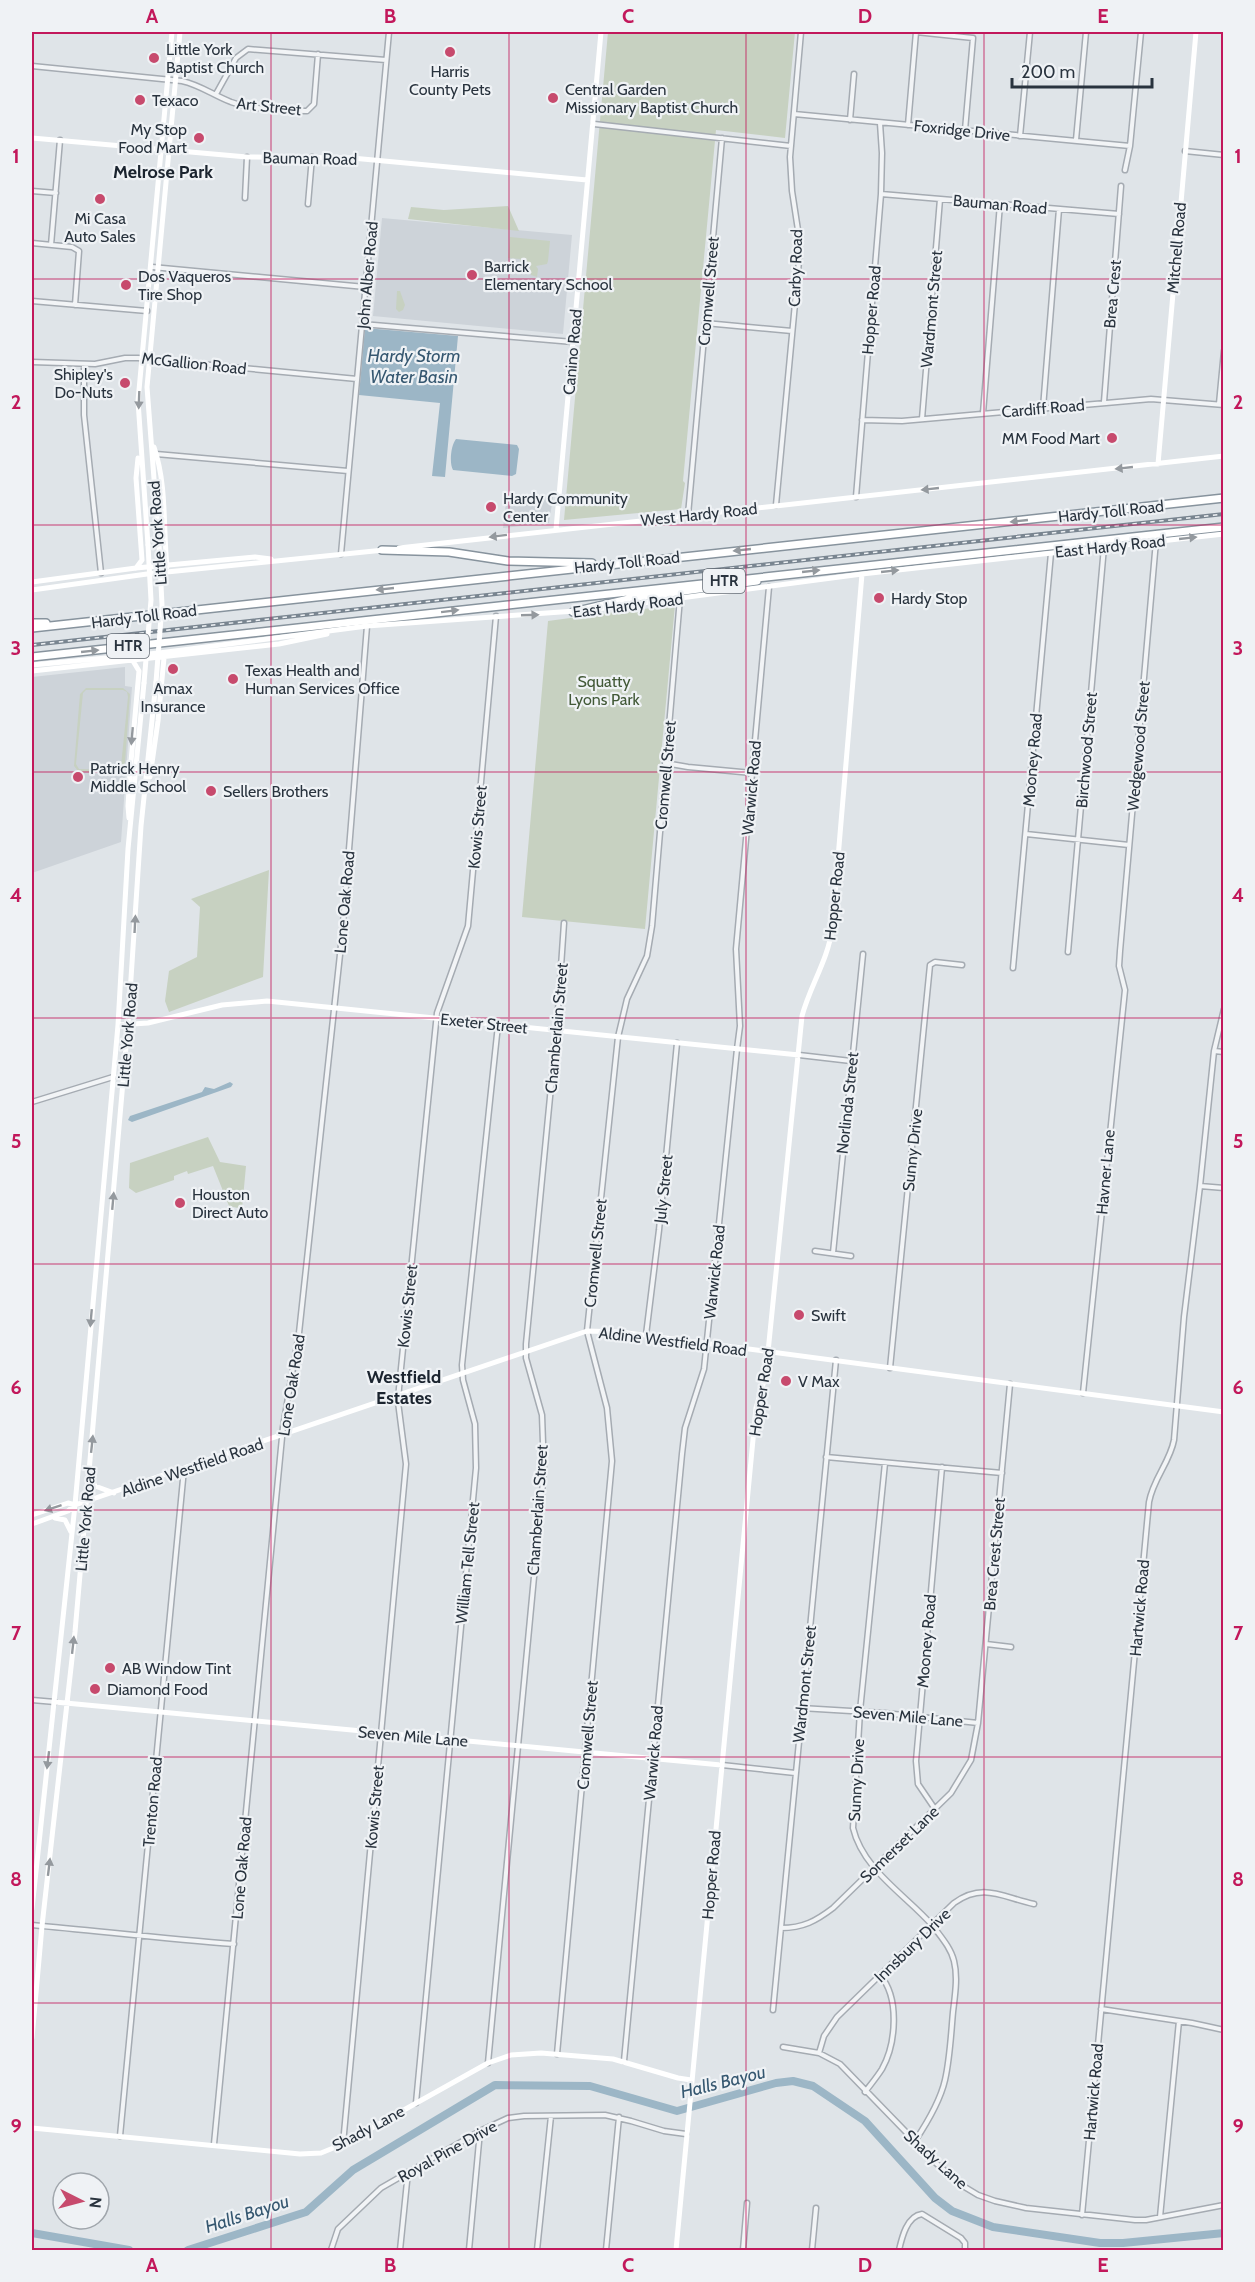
<svg xmlns="http://www.w3.org/2000/svg" width="1255" height="2282" font-family="Cabin,sans-serif">
<style>
.built{fill:#cdd3d9}
.green{fill:#c7d1c1;fill-rule:evenodd}
.water{fill:#9cb6c6}
.lines{fill:none;stroke-linecap:round;stroke-linejoin:round}
.river{stroke:#9cb6c6;stroke-width:8}
.street-casing{stroke:#a5abb2;stroke-width:7}
.highway-casing{stroke:#87939d;stroke-width:10}
.street{stroke:#f2f4f6;stroke-width:4}
.secondary{stroke:#fff;stroke-width:5}
.highway{stroke:#fff;stroke-width:7}
.rail-casing{stroke:#798590;stroke-width:4}
.rail{stroke:#eff2f5;stroke-width:1.5;stroke-dasharray:4.5;stroke-linecap:butt}
.secondary-bridge{stroke:#fff;stroke-width:5}
.oneway{fill:#94999e}
.grid{fill:none;stroke:#c2185b;stroke-width:1.5;stroke-opacity:0.55}
.poi-dot{fill:#c74a6d;stroke:#eff2f5;stroke-width:2}
.labels{text-anchor:middle;stroke-width:4.5;stroke-linejoin:round;paint-order:stroke}
.shield{fill:#eff2f5;stroke:#646c75;stroke-width:1.5}
.shield-label{font-size:15px;font-weight:bold;fill:#29333e}
.poi-label{font-size:16px;fill:#29333e;stroke:#eff2f5;text-anchor:start}
.street-label{font-size:16px;fill:#29333e;stroke:#eff2f5}
.park-label{font-size:16px;fill:#425937;stroke:#eff2f5}
.neighbourhood-label{font-size:18px;font-weight:bold;fill:#1b242f;stroke:#eff2f5}
.water-label{font-size:18px;font-style:italic;fill:#355770;stroke:#eff2f5}
.neatline{fill:none;stroke:#c2185b;stroke-width:2}
.grid-label{font-size:20px;text-anchor:middle;font-weight:bold;fill:#c2185b}
</style>
<rect width="100%" height="100%" fill="#dfe4e8"/>
<path class="built" d="M382,218L572,235L563,334L373,316Z
M507,493L553,497L549,523L503,528Z
M125,667V686L132,687L121,842L32,873V677Z"/>
<path class="green" d="M608,32H795L785,138L716,130L683,481L685,483L681,509L564,520Z
M508,206L519,231L408,219L411,207L444,210Z
M510,237L550,241L548,261L547,264L536,266L538,269L537,277L531,275L530,267H521L520,259L508,258Z
M397,291H400L405,305L403,310L399,312L396,309Z
M675,605L645,929L522,917L548,621L615,612L627,609L636,610Z
M86,688H123L130,694L125,763L117,772H79L74,766L80,694ZM123,690L127,692L128,697L121,766L117,770L79,769L76,764L83,693L86,690Z
M269,870L263,977L169,1012L165,1001L169,971L197,957L200,907L191,899Z
M208,1137L220,1162L246,1166L242,1209L229,1206L213,1166L188,1174L187,1171L174,1176V1180L136,1193L129,1188L130,1163Z"/>
<path class="water" d="M365,328L458,336L445,477L432,476L440,403L359,395Z
M456,439L517,445L519,449L516,474L512,476L453,470C449,463 451,445 456,439Z
M230,1082L233,1084L231,1087L132,1122L128,1120L130,1116L202,1092L205,1087L214,1089Z"/>
<g class="lines">
<path class="river" d="M32,2233L129,2250
M188,2250L306,2212L353,2170L495,2085L590,2086L677,2111L776,2083L793,2081L813,2086L865,2121L935,2198L952,2211L993,2227L1100,2243H1123L1224,2233"/>
<defs>
<path id="street" d="M32,66L182,81C200,85 213,95 231,102C253,110 283,111 307,111L314,104L318,54
M216,94L236,58L248,49L386,60
M794,114L1130,146
M850,120L854,74
M594,124L791,146
M908,125L916,32L973,38L965,130
M1020,136L1030,32
M1076,140L1086,32
M1185,151L1224,155
M1125,170L1130,146L1141,32
M32,191L56,193
M881,194L1119,214
M245,198L247,157
M308,204L312,157
M32,243L72,247L79,251L75,305
M51,245L60,140
M152,267L365,287
M32,301L147,311
M705,323L792,331
M362,324L573,342
M32,362L95,364L125,358H138L357,379
M84,365V415L101,573
M1104,402L1121,186
M1219,404L1224,351
M1043,408L1059,209
M983,413L1000,204
M922,419L940,199
M862,420L902,421L1151,399L1224,405
M156,454L348,471
M856,497L881,194L882,153L880,123
M776,505L799,261L798,230L792,191L790,157L801,32
M688,515L722,138
M341,554L389,32
M665,763L688,767L752,773
M1026,834L1129,845
M1068,952L1104,547
M1013,968L1051,553
M1214,1051L1224,1052
M799,1055L851,1061
M32,1102L113,1077
M1200,1186L1224,1188
M815,1251L851,1256
M833,1253L863,954
M646,1335L659,1230L677,1043
M890,1368L930,965L935,962L962,965
M1083,1393L1125,990L1119,966L1120,951L1156,541
M826,1457L1002,1473
M885,1463L860,1711L853,1828C863,1870 906,1895 933,1926C941,1937 951,1948 954,1961C958,1977 955,1995 953,2012C951,2034 950,2058 945,2080C940,2102 927,2123 915,2141
M986,1644L1011,1647
M32,1700L55,1702
M801,1708L884,1713L978,1723
M722,1765L795,1773
M935,1809L918,1784L916,1761L942,1467
M32,1925C99,1931 167,1939 234,1944
M781,1928C803,1928 816,1921 833,1908L951,1793L971,1760L978,1723L1010,1384
M1101,2009L1192,2023L1224,2030
M773,2010L836,1360
M783,2047L819,2053L840,2064L937,2164L963,2186L978,2195L995,2201L1026,2208L1135,2220H1146L1224,2205
M819,2053L824,2036L837,2017L954,1903C983,1882 1002,1897 1034,1904
M557,2054L612,1461L607,1408L587,1331L618,1037L627,999L647,956L652,926L680,598
M624,2061L682,1454L685,1428L704,1369L737,1049L740,1026L736,949L769,587
M488,2063L544,1471L542,1415L526,1358V1344L557,1025L564,923
M865,2092C871,2084 877,2077 882,2069C896,2044 900,1998 880,1975
M416,2103L476,1468L475,1424L463,1380L462,1365L498,1025
M120,2136L184,1469
M214,2144L283,1427L299,1333L342,936L367,626
M343,2144L406,1464L398,1402L399,1388L437,1013L468,926L496,616
M1082,2215L1149,1502C1153,1479 1170,1462 1174,1440L1184,1317L1200,1186L1214,1051L1224,1009
M1160,2217L1179,2021
M331,2250L338,2229L381,2188L480,2131L508,2118L524,2116L605,2115L631,2121L664,2131L686,2134
M400,2250L408,2172
M469,2250L480,2131
M537,2250L551,2116
M606,2250L619,2117
M743,2250L747,2203
M812,2250L816,2208
M899,2250C902,2237 907,2216 922,2214L961,2238L965,2243V2250"/>
<path id="highway" d="M382,550L449,552L508,561L592,563
M573,612L633,598L757,581
M32,623H46
M32,628L1224,498
M32,657L1224,527"/>
</defs>
<use href="#street" class="street-casing"/>
<use href="#highway" class="highway-casing"/>
<use href="#street" class="street"/>
<path class="secondary" d="M32,138L247,157L352,158L587,180
M154,447C167,485 163,527 167,567
M1158,464L1196,32
M556,529L601,32
M159,544L147,387L180,32
M148,545L138,401L172,32
M399,548L1224,456
M136,568L142,560L136,478L138,458
M32,582L136,568L255,557L271,559
M32,590L147,574L384,550
M597,609L862,574L1224,534
M32,665L159,653L367,626L575,611
M32,671L279,644L327,634
M150,777L158,721L164,658
M129,818L128,806L130,773L139,671L133,661
M118,1025L148,1023L222,1005L267,1001L799,1055
M90,1475L95,1486L114,1493
M32,1515L68,1503L75,1505
M55,1518L65,1520L71,1532
M32,1524L68,1511L75,1505L587,1331L620,1332L1224,1412
M55,1702L721,1765
M32,1909L75,1505L118,1025L128,849L144,683
M32,2038L42,1926L75,1632L128,1024L141,826L156,682
M32,2128L300,2154L321,2153L343,2144L488,2063L511,2055L541,2053L613,2059L678,2078L691,2080
M676,2250L756,1408L764,1381L768,1352L802,1016C810,986 828,960 832,929L862,574"/>
<use href="#highway" class="highway"/>
<defs>
<path id="rail" d="M32,645L1224,514"/>
</defs>
<use href="#rail" class="rail-casing"/>
<use href="#rail" class="rail"/>
<path class="secondary-bridge" d="M156,682L162,605L159,544
M144,683L151,600L148,545"/>
</g>
<defs><path id="oneway-solid" d="M-6-.8H1V-3.2L6.5 0L1 3.2V.8H-6Z" transform="scale(1.5)"/></defs>
<g class="oneway">
<use href="#oneway-solid" transform="translate(139 400) rotate(92)"/>
<use href="#oneway-solid" transform="translate(1124 468) rotate(174)"/>
<use href="#oneway-solid" transform="translate(930 489) rotate(174)"/>
<use href="#oneway-solid" transform="translate(1019 521) rotate(174)"/>
<use href="#oneway-solid" transform="translate(498 536) rotate(173)"/>
<use href="#oneway-solid" transform="translate(1188 538) rotate(-6)"/>
<use href="#oneway-solid" transform="translate(742 550) rotate(174)"/>
<use href="#oneway-solid" transform="translate(811 571) rotate(-6)"/>
<use href="#oneway-solid" transform="translate(890 571) rotate(-6)"/>
<use href="#oneway-solid" transform="translate(385 589) rotate(174)"/>
<use href="#oneway-solid" transform="translate(450 611) rotate(-7)"/>
<use href="#oneway-solid" transform="translate(530 615) rotate(-2)"/>
<use href="#oneway-solid" transform="translate(90 651) rotate(-6)"/>
<use href="#oneway-solid" transform="translate(132 736) rotate(95)"/>
<use href="#oneway-solid" transform="translate(135 924) rotate(-87)"/>
<use href="#oneway-solid" transform="translate(113 1201) rotate(-85)"/>
<use href="#oneway-solid" transform="translate(91 1318) rotate(95)"/>
<use href="#oneway-solid" transform="translate(92 1444) rotate(-84)"/>
<use href="#oneway-solid" transform="translate(53 1508) rotate(162)"/>
<use href="#oneway-solid" transform="translate(73 1645) rotate(-84)"/>
<use href="#oneway-solid" transform="translate(48 1760) rotate(97)"/>
<use href="#oneway-solid" transform="translate(49 1867) rotate(-83)"/>
</g>
<path class="grid" d="M271,32V2250M509,32V2250M746,32V2250M984,32V2250M32,279H1224M32,525H1224M32,772H1224M32,1018H1224M32,1264H1224M32,1510H1224M32,1757H1224M32,2003H1224"/>
<g class="poi-dot">
<circle cx="450" cy="52" r="6"/>
<circle cx="154" cy="58" r="6"/>
<circle cx="553" cy="98" r="6"/>
<circle cx="140" cy="100" r="6"/>
<circle cx="199" cy="138" r="6"/>
<circle cx="100" cy="199" r="6"/>
<circle cx="472" cy="275" r="6"/>
<circle cx="126" cy="285" r="6"/>
<circle cx="125" cy="383" r="6"/>
<circle cx="1112" cy="438" r="6"/>
<circle cx="491" cy="507" r="6"/>
<circle cx="879" cy="598" r="6"/>
<circle cx="173" cy="669" r="6"/>
<circle cx="233" cy="679" r="6"/>
<circle cx="78" cy="777" r="6"/>
<circle cx="211" cy="791" r="6"/>
<circle cx="180" cy="1203" r="6"/>
<circle cx="799" cy="1315" r="6"/>
<circle cx="786" cy="1381" r="6"/>
<circle cx="110" cy="1668" r="6"/>
<circle cx="95" cy="1689" r="6"/>
</g>
<g class="labels">
<g class="shield">
<rect x="703" y="569" width="42" height="24" rx="4.5"/>
<rect x="107" y="634" width="42" height="24" rx="4.5"/>
</g>
<g class="shield-label">
<text x="724" y="586">HTR</text>
<text x="128" y="651">HTR</text>
</g>
<g class="poi-label">
<text x="166" y="55">Little York<tspan x="166" dy="18">Baptist Church</tspan></text>
<text x="450" y="77" text-anchor="middle">Harris<tspan x="450" dy="18">County Pets</tspan></text>
<text x="565" y="95">Central Garden<tspan x="565" dy="18">Missionary Baptist Church</tspan></text>
<text x="152" y="106">Texaco</text>
<text x="187" y="135" text-anchor="end">My Stop<tspan x="187" dy="18">Food Mart</tspan></text>
<text x="100" y="224" text-anchor="middle">Mi Casa<tspan x="100" dy="18">Auto Sales</tspan></text>
<text x="484" y="272">Barrick<tspan x="484" dy="18">Elementary School</tspan></text>
<text x="138" y="282">Dos Vaqueros<tspan x="138" dy="18">Tire Shop</tspan></text>
<text x="113" y="380" text-anchor="end">Shipley's<tspan x="113" dy="18">Do-Nuts</tspan></text>
<text x="1100" y="444" text-anchor="end">MM Food Mart</text>
<text x="503" y="504">Hardy Community<tspan x="503" dy="18">Center</tspan></text>
<text x="891" y="604">Hardy Stop</text>
<text x="245" y="676">Texas Health and<tspan x="245" dy="18">Human Services Office</tspan></text>
<text x="173" y="694" text-anchor="middle">Amax<tspan x="173" dy="18">Insurance</tspan></text>
<text x="90" y="774">Patrick Henry<tspan x="90" dy="18">Middle School</tspan></text>
<text x="223" y="797">Sellers Brothers</text>
<text x="192" y="1200">Houston<tspan x="192" dy="18">Direct Auto</tspan></text>
<text x="811" y="1321">Swift</text>
<text x="798" y="1387">V Max</text>
<text x="122" y="1674">AB Window Tint</text>
<text x="107" y="1695">Diamond Food</text>
</g>
<g class="street-label">
<text transform="translate(269 106) rotate(6)" y="6">Art Street</text>
<text transform="translate(962 130) rotate(6)" y="6">Foxridge Drive</text>
<text transform="translate(310 158) rotate(1)" y="6">Bauman Road</text>
<text transform="translate(1000 204) rotate(5)" y="6">Bauman Road</text>
<text transform="translate(1176 248) rotate(-85)" y="6">Mitchell Road</text>
<text transform="translate(795 268) rotate(-88)" y="6">Carby Road</text>
<text transform="translate(367 275) rotate(-85)" y="6">John Alber Road</text>
<text transform="translate(708 291) rotate(-85)" y="6">Cromwell Street</text>
<text transform="translate(1112 294) rotate(-85)" y="6">Brea Crest</text>
<text transform="translate(931 309) rotate(-85)" y="6">Wardmont Street</text>
<text transform="translate(871 310) rotate(-85)" y="6">Hopper Road</text>
<text transform="translate(572 352) rotate(-85)" y="6">Canino Road</text>
<text transform="translate(194 363) rotate(6)" y="6">McGallion Road</text>
<text transform="translate(1043 408) rotate(-5)" y="6">Cardiff Road</text>
<text transform="translate(1111 511) rotate(-6)" y="6">Hardy Toll Road</text>
<text transform="translate(699 514) rotate(-6)" y="6">West Hardy Road</text>
<text transform="translate(157 533) rotate(-94)" y="6">Little York Road</text>
<text transform="translate(1110 546) rotate(-6)" y="6">East Hardy Road</text>
<text transform="translate(627 562) rotate(-6)" y="6">Hardy Toll Road</text>
<text transform="translate(628 605) rotate(-7)" y="6">East Hardy Road</text>
<text transform="translate(144 616) rotate(-7)" y="6">Hardy Toll Road</text>
<text transform="translate(1138 746) rotate(-85)" y="6">Wedgewood Street</text>
<text transform="translate(1086 750) rotate(-85)" y="6">Birchwood Street</text>
<text transform="translate(1032 760) rotate(-85)" y="6">Mooney Road</text>
<text transform="translate(665 775) rotate(-85)" y="6">Cromwell Street</text>
<text transform="translate(751 788) rotate(-85)" y="6">Warwick Road</text>
<text transform="translate(477 827) rotate(-85)" y="6">Kowis Street</text>
<text transform="translate(834 896) rotate(-84)" y="6">Hopper Road</text>
<text transform="translate(344 902) rotate(-85)" y="6">Lone Oak Road</text>
<text transform="translate(484 1023) rotate(6)" y="6">Exeter Street</text>
<text transform="translate(556 1028) rotate(-85)" y="6">Chamberlain Street</text>
<text transform="translate(127 1035) rotate(-85)" y="6">Little York Road</text>
<text transform="translate(847 1103) rotate(-84)" y="6">Norlinda Street</text>
<text transform="translate(912 1150) rotate(-84)" y="6">Sunny Drive</text>
<text transform="translate(1105 1172) rotate(-85)" y="6">Havner Lane</text>
<text transform="translate(663 1189) rotate(-84)" y="6">July Street</text>
<text transform="translate(595 1253) rotate(-84)" y="6">Cromwell Street</text>
<text transform="translate(714 1272) rotate(-84)" y="6">Warwick Road</text>
<text transform="translate(407 1306) rotate(-84)" y="6">Kowis Street</text>
<text transform="translate(673 1341) rotate(7)" y="6">Aldine Westfield Road</text>
<text transform="translate(291 1385) rotate(-81)" y="6">Lone Oak Road</text>
<text transform="translate(761 1392) rotate(-81)" y="6">Hopper Road</text>
<text transform="translate(192 1467) rotate(-19)" y="6">Aldine Westfield Road</text>
<text transform="translate(537 1510) rotate(-86)" y="6">Chamberlain Street</text>
<text transform="translate(85 1519) rotate(-85)" y="6">Little York Road</text>
<text transform="translate(994 1554) rotate(-85)" y="6">Brea Crest Street</text>
<text transform="translate(467 1563) rotate(-84)" y="6">William Tell Street</text>
<text transform="translate(1139 1608) rotate(-85)" y="6">Hartwick Road</text>
<text transform="translate(926 1641) rotate(-85)" y="6">Mooney Road</text>
<text transform="translate(804 1684) rotate(-84)" y="6">Wardmont Street</text>
<text transform="translate(908 1716) rotate(5)" y="6">Seven Mile Lane</text>
<text transform="translate(587 1735) rotate(-85)" y="6">Cromwell Street</text>
<text transform="translate(413 1736) rotate(5)" y="6">Seven Mile Lane</text>
<text transform="translate(653 1753) rotate(-85)" y="6">Warwick Road</text>
<text transform="translate(856 1780) rotate(-87)" y="6">Sunny Drive</text>
<text transform="translate(152 1802) rotate(-85)" y="6">Trenton Road</text>
<text transform="translate(374 1807) rotate(-85)" y="6">Kowis Street</text>
<text transform="translate(899 1844) rotate(-44)" y="6">Somerset Lane</text>
<text transform="translate(241 1868) rotate(-85)" y="6">Lone Oak Road</text>
<text transform="translate(711 1875) rotate(-85)" y="6">Hopper Road</text>
<text transform="translate(912 1945) rotate(-44)" y="6">Innsbury Drive</text>
<text transform="translate(1093 2092) rotate(-85)" y="6">Hartwick Road</text>
<text transform="translate(368 2128) rotate(-28)" y="6">Shady Lane</text>
<text transform="translate(447 2151) rotate(-29)" y="6">Royal Pine Drive</text>
<text transform="translate(936 2159) rotate(42)" y="6">Shady Lane</text>
</g>
<g class="park-label">
<text x="604" y="687">Squatty<tspan x="604" dy="18">Lyons Park</tspan></text>
</g>
<g class="neighbourhood-label">
<text x="163" y="178">Melrose Park</text>
<text x="404" y="1383">Westfield<tspan x="404" dy="21">Estates</tspan></text>
</g>
<g class="water-label">
<text x="414" y="362">Hardy Storm<tspan x="414" dy="21">Water Basin</tspan></text>
<text transform="translate(723 2082) rotate(-14)" y="6">Halls Bayou</text>
<text transform="translate(247 2214) rotate(-18)" y="6">Halls Bayou</text>
</g>
</g>
<rect width="1255" height="2282" fill="none" stroke="#eff2f5" stroke-width="66"/>
<g transform="translate(81 2201) rotate(96)"><circle r="28" fill="#eff2f5" stroke="#a0a6ac" stroke-width="1.5"/>
<path d="M0-4.5L10 22L0 15L-10 22Z" fill="#c74a6d"/>
<text y="-9" font-size="16" font-weight="bold" text-anchor="middle" fill="#29333e">N</text>
</g>
<path d="M1012 78v9h140v-9" fill="none" stroke="#29333e" stroke-width="3"/>
<text x="1021" y="78" font-size="18" fill="#29333e" stroke="#eff2f5" stroke-width="4.5" paint-order="stroke">200 m</text>
<rect x="33" y="33" width="1189" height="2216" class="neatline"/>
<g class="grid-label">
<text x="152" y="23">A</text>
<text x="390" y="23">B</text>
<text x="628" y="23">C</text>
<text x="865" y="23">D</text>
<text x="1103" y="23">E</text>
<text x="16" y="163">1</text>
<text x="1238" y="163">1</text>
<text x="16" y="409">2</text>
<text x="1238" y="409">2</text>
<text x="16" y="655">3</text>
<text x="1238" y="655">3</text>
<text x="16" y="902">4</text>
<text x="1238" y="902">4</text>
<text x="16" y="1148">5</text>
<text x="1238" y="1148">5</text>
<text x="16" y="1394">6</text>
<text x="1238" y="1394">6</text>
<text x="16" y="1640">7</text>
<text x="1238" y="1640">7</text>
<text x="16" y="1886">8</text>
<text x="1238" y="1886">8</text>
<text x="16" y="2133">9</text>
<text x="1238" y="2133">9</text>
<text x="152" y="2272">A</text>
<text x="390" y="2272">B</text>
<text x="628" y="2272">C</text>
<text x="865" y="2272">D</text>
<text x="1103" y="2272">E</text>
</g>
</svg>
